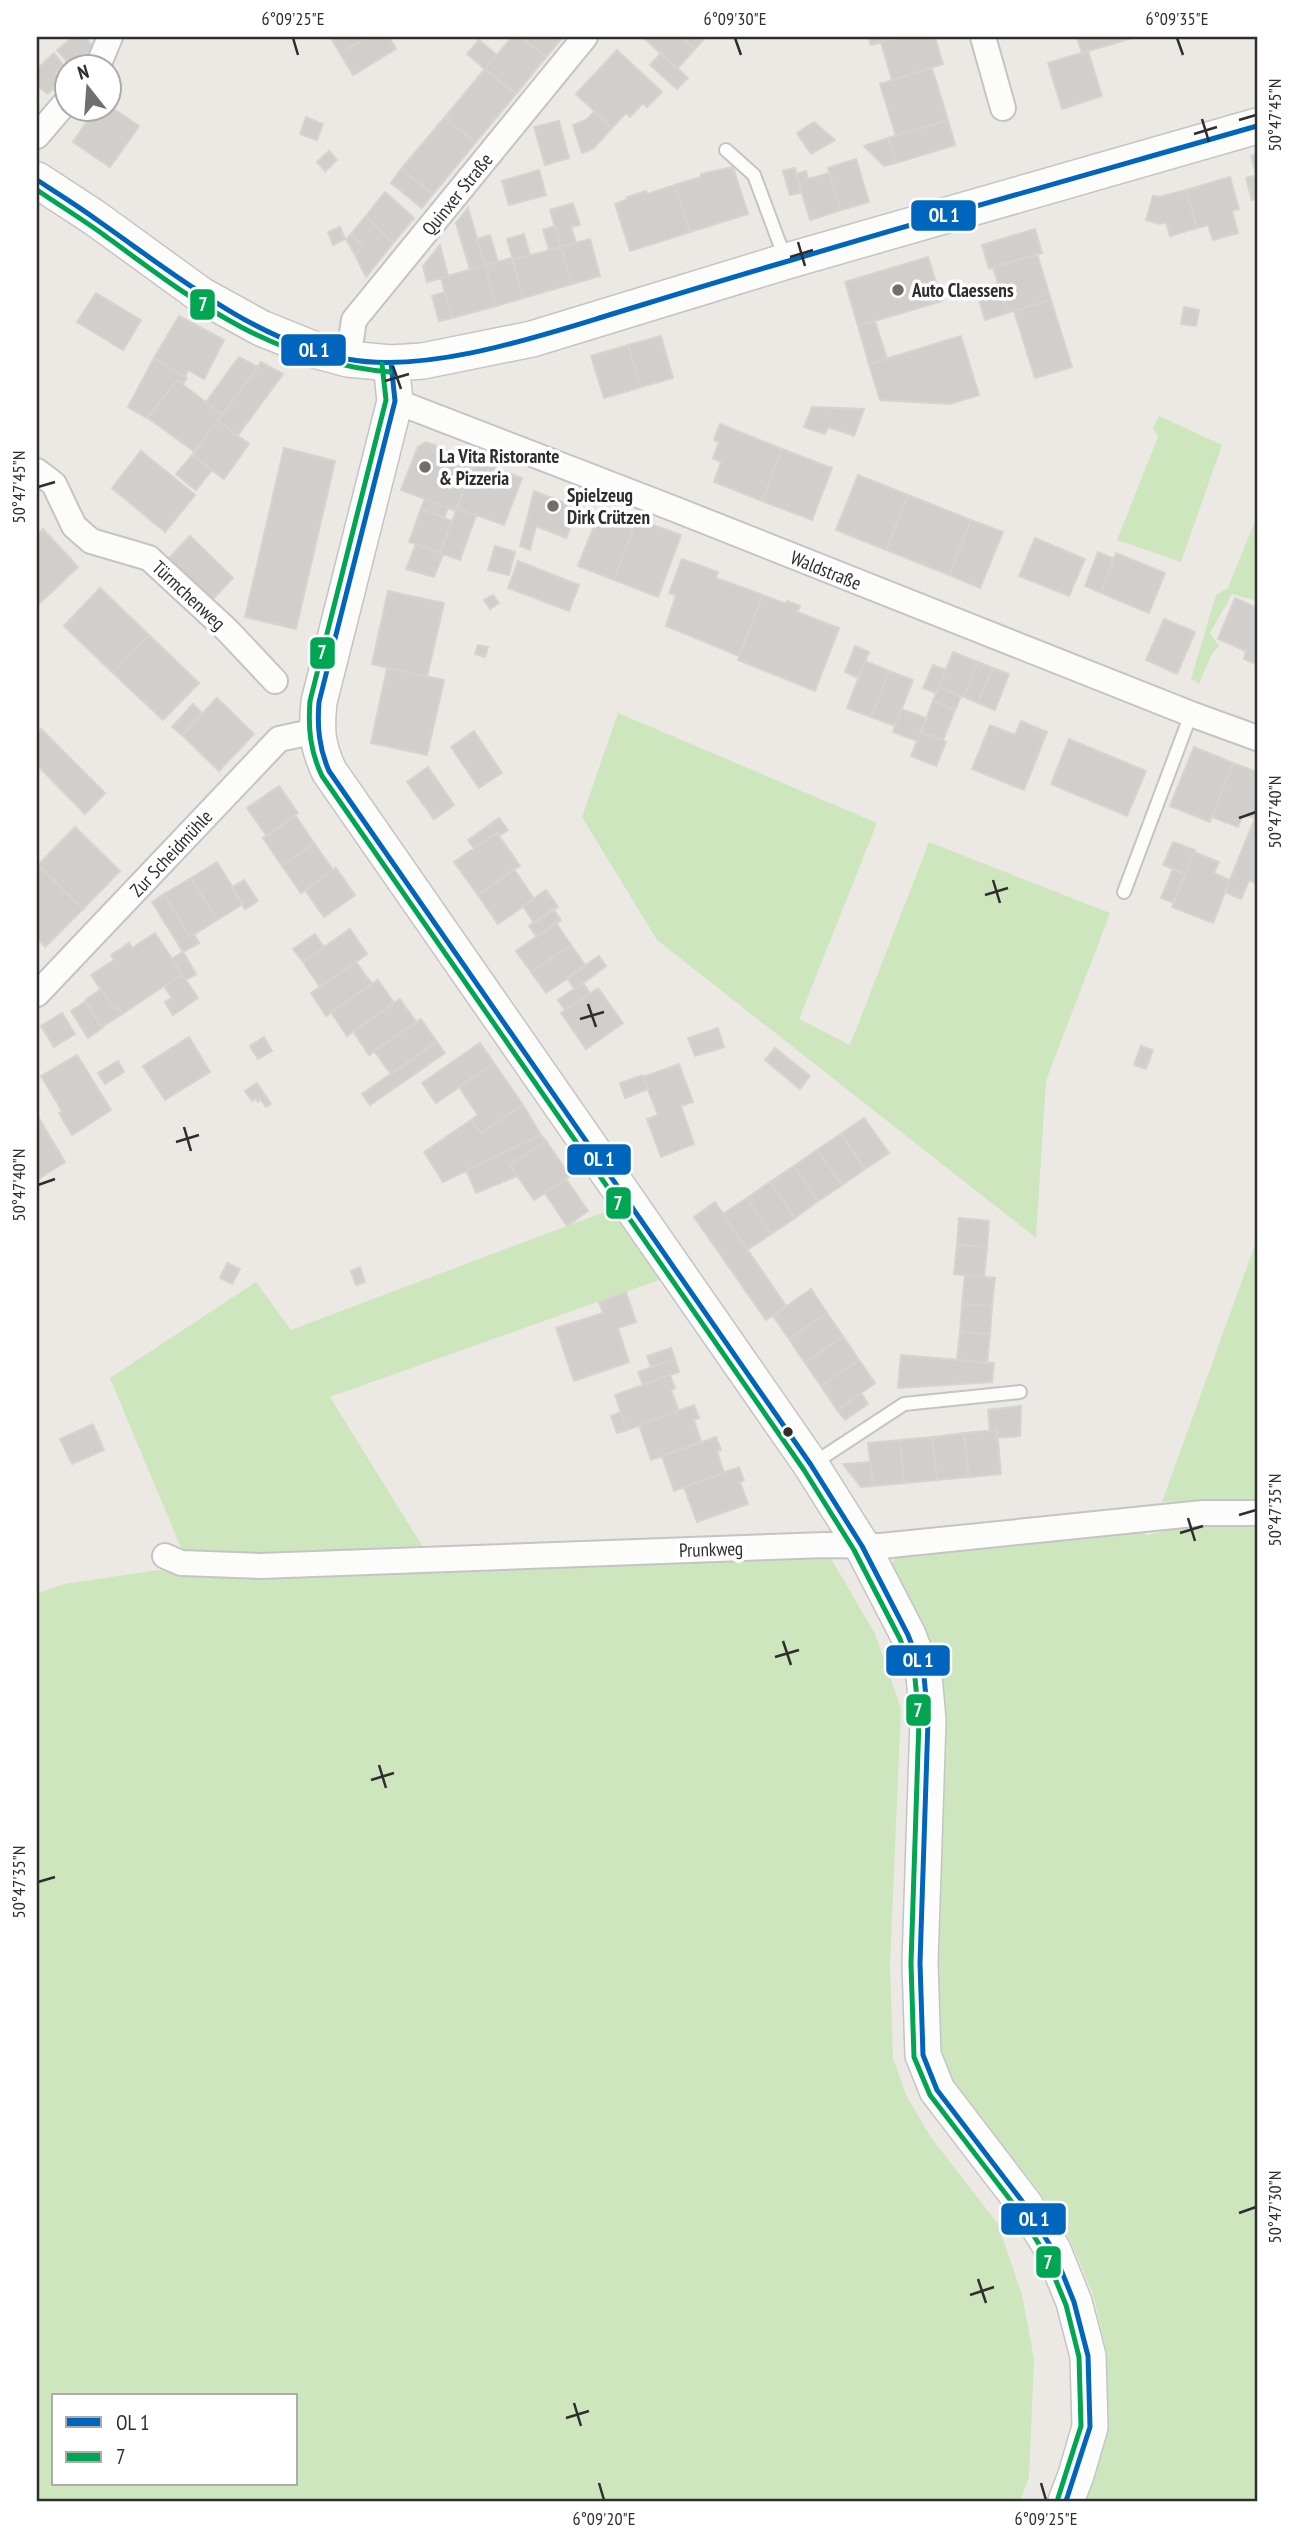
<svg xmlns="http://www.w3.org/2000/svg" width="1294" height="2538" font-family="'PT Sans Narrow',sans-serif">
<style>
.green{fill:#cee6be;fill-rule:evenodd}
.building{fill:#d1cecb;stroke:#d7d4d0;stroke-width:2}
.lines{fill:none;stroke-linecap:round;stroke-linejoin:round}
.lane-casing{stroke:#c5c4c5;stroke-width:16}
.street-casing{stroke:#c5c4c5;stroke-width:28}
.secondary-casing{stroke:#c5c4c5;stroke-width:38}
.lane{stroke:#fcfcfb;stroke-width:12}
.street{stroke:#fcfcfb;stroke-width:24}
.secondary{stroke:#fcfcfb;stroke-width:35}
.bus-1-casing{stroke:#fff;stroke-width:10}
.bus-2-casing{stroke:#fff;stroke-width:10}
.bus-1{stroke:#0065bd;stroke-width:5}
.bus-2{stroke:#00a651;stroke-width:5}
.ticks{fill:none;stroke:#2e2e2e;stroke-width:2.5}
.poi-dot{fill:#706f6e;stroke:#fff;stroke-width:2.5}
.bus-dot{fill:#2e2e2e;stroke:#fff;stroke-width:2.5}
.labels{text-anchor:middle;stroke-width:7;stroke-linejoin:round;paint-order:stroke}
.street-label{font-size:19px;fill:#2e2e2e;stroke:#fff}
.poi-label{font-size:19px;font-weight:bold;fill:#2e2e2e;stroke:#fff;text-anchor:start}
.line-badge{stroke:#fff;stroke-width:2.5}
.badge-label{font-size:19px;text-anchor:middle;font-weight:bold;fill:#fff}
.neatline{fill:none;stroke:#2e2e2e;stroke-width:2.5}
.ticks-label{font-size:18px;text-anchor:middle;fill:#2e2e2e}
</style>
<rect width="100%" height="100%" fill="#ece8e4"/>
<path class="green" d="M1159,416L1222,445L1181,562L1117,540L1158,437L1153,428Z
M1257,516V601L1232,594L1210,633L1219,646L1212,654L1199,684L1191,679L1216,595L1228,588Z
M618,713L877,823L799,1019L850,1045L929,842L1110,913L1046,1081L1036,1238L657,940L582,817Z
M617,1207L662,1279L330,1397L426,1552L184,1555L110,1378L256,1282L291,1330Z
M1257,1239V1500L1162,1502Z
M1203,1521H1257V2501H1085L1109,2428L1106,2350L1093,2294L1071,2242L1040,2192L954,2083L941,2050L939,1962L945,1720L940,1672L917,1615L890,1568L895,1558L907,1552L1119,1527L1148,1535Z
M829,1555L875,1634L901,1708L890,1964L893,2058L906,2095L930,2136L998,2224L1022,2295L1034,2359L1029,2477L1020,2501H37V1593L64,1584L159,1570L260,1574ZM54,2396H296V2484H54Z"/>
<path class="building" d="M73,37H85L93,47L74,66H71L57,50Z
M330,37H368L340,53Z
M368,37H389L396,49L353,75L340,53Z
M512,37H521L546,57L516,94L485,69Z
M521,37H563L546,57Z
M643,37H681L695,49L677,69Z
M681,37H706L695,49Z
M868,37H898L871,45Z
M898,37H935L943,64L892,80L881,42Z
M1077,37H1136L1082,53Z
M479,40L497,55L485,69L467,54Z
M617,50L662,92L647,107L643,103L630,117L626,113L612,128L576,94Z
M1088,51L1102,96L1062,109L1048,63Z
M54,53L64,66L55,73L62,80L48,94L37,86V69Z
M661,53L688,78L677,89L650,65Z
M932,68L948,120L896,136L880,84Z
M485,69L516,94L475,143L445,117Z
M108,105L139,126L110,167L73,142L96,108H108Z
M595,111L612,128L593,149L582,153L573,125L586,120Z
M306,117L323,124L317,140L300,134Z
M445,117L475,143L433,194L401,169Z
M948,120L955,145L896,163L888,138Z
M559,121L569,158L545,165L534,127Z
M814,122L835,140L811,154L797,133Z
M888,138L896,163L884,166L864,146Z
M329,151L337,160L325,171L317,162Z
M1257,154V179L1251,156Z
M856,159L869,202L841,210L828,168Z
M733,167L748,214L690,232L675,185L701,177V174Z
M795,168L802,192L790,195L783,171Z
M401,169L433,194L422,208L391,183Z
M539,170L546,195L509,205L502,181Z
M806,171L808,179L829,173L841,210L810,220L796,174Z
M1256,175L1257,199L1252,200L1246,178Z
M1230,177L1239,209L1232,211L1238,233L1213,240L1208,225L1197,228L1186,190Z
M675,185L690,232L630,251L615,204L628,199L627,197L646,191L647,194Z
M1186,190L1197,228L1170,236L1166,222L1160,224L1146,220L1153,196L1159,197Z
M385,192L414,218L393,243L366,216Z
M573,203L580,225L571,227L576,243L561,247L550,210Z
M468,208L485,265L470,270L456,223Z
M366,216L393,243L366,277L355,255L363,245L350,235Z
M555,226L561,247L549,250L543,230Z
M340,227L345,239L333,245L328,232Z
M1035,229L1042,253L989,269L982,245Z
M524,234L530,255L513,260L507,239Z
M350,235L363,245L355,255L346,239Z
M490,235L498,262L485,265L477,239Z
M590,239L600,276L572,284L561,247Z
M440,245L448,276L427,282L423,266Z
M561,247L572,284L523,298L513,260Z
M1037,254L1051,300L1007,313L993,267Z
M928,257L942,301L858,326L845,282Z
M512,258L523,298L496,306L485,265Z
M485,265L496,306L452,318L441,278Z
M998,283L1007,313L985,320L976,290Z
M445,292L452,318L439,321L432,296Z
M96,293L141,320L123,350L77,322Z
M1051,300L1072,367L1035,378L1014,311Z
M1184,307L1199,310L1196,326L1181,324Z
M179,316L224,340L204,379L188,370L185,377L154,358Z
M875,321L887,359L869,364L858,326Z
M661,336L673,378L641,387L628,345Z
M961,336L979,395L950,404L880,400L869,364Z
M628,345L641,387L604,398L591,356Z
M239,357L258,367L222,415L206,402Z
M154,358L187,378L183,384L177,380L147,418L128,407Z
M261,362L283,374L238,435L218,421Z
M177,380L222,415L195,452L148,418Z
M812,407L864,409L854,436L828,427L825,434L804,427Z
M218,421L249,444L224,479L192,455Z
M720,424L782,449L762,501L714,482L721,462L713,458L719,442L714,440Z
M426,442L475,461L456,511L401,490L418,447Z
M284,448L335,461L296,629L245,617Z
M782,449L832,468L812,520L762,501Z
M141,451L195,495L165,532L112,488Z
M192,455L212,470L196,490L176,474Z
M475,461L522,478L504,525L457,508Z
M858,475L908,495L886,550L836,530Z
M534,491L578,508L566,538L536,526L530,550L520,546Z
M908,495L971,520L949,575L886,550Z
M425,499L448,508L444,518L421,509Z
M457,508L476,515L460,560L440,553Z
M421,509L452,521L440,553L409,542Z
M598,516L633,529L614,580L578,566Z
M637,519L681,535L658,597L614,580Z
M971,520L1003,532L980,588L949,575Z
M43,529L78,567L40,603L37,600V535Z
M190,536L233,578L212,600L169,558Z
M1035,538L1085,559L1069,596L1019,576Z
M416,544L443,554L434,577L406,569Z
M495,546L515,552L509,575L488,570Z
M1098,552L1114,559L1101,593L1085,586Z
M1116,553L1165,573L1149,613L1101,593Z
M682,559L718,572L716,578L763,595L739,656L666,626L676,595L669,593Z
M518,561L579,585L569,611L508,588Z
M100,588L149,635L113,673L64,626Z
M388,591L444,603L427,677L372,664Z
M493,595L499,603L490,609L484,600Z
M763,595L786,604L787,601L800,606L797,612L839,628L815,691L738,660Z
M1235,598L1257,608L1254,620L1257,622V665L1244,659L1246,651L1218,639Z
M1164,619L1195,632L1177,674L1146,660Z
M149,635L199,683L163,720L113,673Z
M478,645L488,647L485,657L475,654Z
M855,646L869,652L858,678L845,672Z
M953,652L978,662L964,697L939,687Z
M865,661L889,671L871,717L847,708Z
M978,662L993,668L978,703L964,697Z
M933,665L946,670L936,693L923,688Z
M387,668L444,680L427,755L371,743Z
M993,668L1009,674L995,710L978,703Z
M889,671L913,680L895,726L871,717Z
M939,687L961,696L955,710L933,701Z
M217,698L254,734L219,771L182,735Z
M933,701L955,710L943,740L921,732Z
M193,704L202,713L182,735L172,727Z
M901,709L926,718L917,741L893,732Z
M1021,721L1047,732L1024,790L972,769L990,725L1015,735Z
M41,729L105,793L85,814L37,765V733Z
M474,731L502,773L479,788L451,747Z
M921,732L946,742L936,766L911,756Z
M1069,739L1146,771L1127,816L1051,784Z
M1194,747L1233,763L1210,822L1170,806Z
M1233,763L1257,772V812L1255,818L1243,814L1238,827L1212,817Z
M428,767L454,805L434,819L407,782Z
M279,786L298,813L267,836L247,808Z
M295,815L314,843L282,866L263,838Z
M499,818L508,830L499,836L497,833L474,848L468,840Z
M1255,818L1257,820V884L1249,880L1241,899L1225,892Z
M75,827L120,871L83,909L38,865Z
M497,833L520,866L478,895L454,862Z
M1173,842L1195,850L1185,874L1163,865Z
M314,843L333,870L301,893L282,866Z
M1194,852L1219,862L1214,873L1230,880L1213,923L1172,907Z
M217,862L243,904L217,920L191,878Z
M38,865L83,909L45,947L37,938Z
M336,868L355,895L324,917L305,890Z
M514,869L534,899L498,924L478,895Z
M1173,869L1185,874L1174,903L1161,898Z
M191,878L217,920L190,937L164,894Z
M244,880L258,901L245,909L232,887Z
M546,890L558,907L534,923L523,906Z
M164,894L190,937L194,934L199,943L183,952L152,902Z
M553,909L561,920L537,937L529,926Z
M556,923L571,945L531,972L516,951Z
M350,929L367,954L320,987L303,962Z
M155,933L182,974L122,1014L118,1008L115,1010L91,975L114,960L111,955L129,943L132,948Z
M315,934L324,947L303,962L293,949Z
M571,945L586,966L546,993L531,972Z
M183,952L196,974L186,980L172,959Z
M599,956L606,966L575,989L567,978Z
M356,962L372,984L326,1016L311,993Z
M182,974L198,998L173,1015L165,1002L172,998L164,986Z
M378,980L394,1003L347,1036L331,1012Z
M583,983L590,993L565,1010L558,1000Z
M598,988L623,1023L586,1049L561,1013Z
M101,989L115,1010L118,1008L122,1014L102,1027L85,1000Z
M400,999L416,1022L369,1055L353,1031Z
M85,1002L102,1028L88,1038L71,1011Z
M62,1013L75,1034L54,1047L41,1026Z
M421,1019L437,1042L391,1074L374,1051Z
M718,1028L724,1047L695,1056L688,1038Z
M189,1037L210,1072L165,1100L143,1066Z
M264,1037L272,1051L258,1059L250,1046Z
M437,1042L445,1053L370,1105L362,1094Z
M480,1043L494,1063L436,1103L422,1083Z
M1141,1046L1153,1050L1146,1069L1134,1065Z
M775,1048L810,1076L800,1089L765,1060Z
M77,1055L111,1110L72,1135L59,1113L62,1111L41,1076Z
M118,1061L124,1072L105,1084L98,1073Z
M494,1063L523,1105L481,1133L471,1120L478,1115L459,1087Z
M679,1064L693,1102L681,1106L694,1144L661,1157L647,1119L658,1115L643,1077Z
M643,1075L648,1089L625,1098L620,1083Z
M257,1083L271,1104L266,1107L260,1099L258,1102L255,1098L252,1101L245,1091Z
M523,1105L541,1135L443,1182L424,1152L471,1120L481,1133Z
M37,1115L65,1162L37,1180Z
M864,1118L889,1153L865,1169L841,1134Z
M841,1134L865,1169L842,1185L817,1150Z
M541,1135L546,1141L510,1165L517,1176L476,1193L466,1170Z
M546,1141L570,1176L534,1200L510,1165Z
M817,1150L842,1185L818,1201L794,1166Z
M794,1166L818,1201L795,1218L770,1182Z
M566,1179L588,1211L567,1226L545,1193Z
M770,1182L795,1218L771,1234L747,1198Z
M747,1198L771,1234L747,1250L723,1214Z
M715,1202L786,1306L766,1320L694,1217Z
M959,1218L989,1221L987,1247L957,1245Z
M957,1245L987,1247L984,1277L954,1274Z
M227,1263L240,1269L232,1284L220,1278Z
M360,1267L365,1282L356,1285L351,1271Z
M965,1275L995,1278L992,1306L962,1304Z
M811,1289L827,1313L789,1339L773,1316Z
M626,1292L636,1322L618,1328L629,1362L574,1381L556,1328L603,1313L599,1302Z
M962,1304L992,1306L990,1334L960,1332Z
M827,1313L843,1336L805,1363L789,1339Z
M960,1332L990,1334L987,1363L957,1360Z
M843,1336L859,1360L821,1386L805,1363Z
M671,1348L675,1359L651,1367L647,1356Z
M901,1355L994,1363L992,1382L898,1388Z
M675,1359L679,1372L643,1385L638,1372Z
M859,1360L875,1383L837,1410L821,1386Z
M670,1375L675,1388L671,1390L679,1411L627,1430L615,1395Z
M861,1393L868,1404L845,1420L837,1410Z
M694,1405L699,1418L694,1420L701,1442L651,1460L639,1425Z
M1021,1406L1020,1436L997,1438V1430L990,1431L988,1410Z
M621,1412L627,1430L617,1433L611,1416Z
M93,1424L104,1450L72,1464L60,1439Z
M997,1430L1001,1474L969,1477L964,1433Z
M964,1433L969,1477L937,1480L932,1437Z
M716,1437L721,1450L717,1451L724,1473L674,1491L662,1456Z
M932,1437L937,1480L904,1483L900,1440Z
M900,1440L904,1483L873,1486L868,1443Z
M870,1462L873,1486L861,1487L843,1464Z
M739,1467L744,1480L740,1482L748,1504L697,1522L684,1487Z"/>
<g class="lines">
<defs>
<path id="lane" d="M726,150L754,175L785,258
M1124,892L1191,714
M811,1465L904,1404L1020,1392"/>
<path id="street" d="M983,37L1003,108
M98,66L110,37
M37,136L66,102
M348,359L354,320L585,37
M395,401L677,510L1191,714L1257,738
M37,471L54,484L74,526L91,541L149,558L227,630L275,681
M37,994L279,739L316,731
M165,1556L181,1563L260,1566L825,1545L881,1546L1203,1513H1257"/>
<path id="secondary" d="M37,180L95,218L201,295L261,328L318,351L348,359L391,363L423,361L532,339L787,261L1257,126
M391,363L395,401L319,702C316,730 317,745 329,771L811,1465L862,1546L908,1635L924,1676L928,1720L920,1963L923,2055L937,2090L1025,2205L1053,2250L1074,2302L1088,2356L1090,2427L1076,2475L1066,2501"/>
</defs>
<use href="#lane" class="lane-casing"/>
<use href="#street" class="street-casing"/>
<use href="#secondary" class="secondary-casing"/>
<use href="#lane" class="lane"/>
<use href="#street" class="street"/>
<use href="#secondary" class="secondary"/>
<defs>
<path id="bus-1" d="M37,180C57,193 78,206 97,220C173,273 253,340 347,359C425,374 534,338 609,315C668,297 726,279 785,262C942,215 1100,171 1257,126
M391,363L395,401L319,702C317,727 319,748 329,771L811,1465L862,1546L908,1635L924,1676L928,1720L920,1963L923,2055L937,2090L1025,2205L1053,2250L1074,2302L1088,2356L1090,2427L1066,2501"/>
<path id="bus-2" d="M37,190C59,205 82,219 104,235C195,302 273,362 390,372
M382,364L386,400L310,701C308,728 310,751 322,776L804,1470L854,1550L900,1639L915,1678L919,1720L911,1963L914,2057L930,2095L1018,2210L1045,2254L1066,2305L1079,2357L1081,2426L1058,2498"/>
</defs>
<use href="#bus-1" class="bus-1-casing"/>
<use href="#bus-2" class="bus-2-casing"/>
<use href="#bus-1" class="bus-1"/>
<use href="#bus-2" class="bus-2"/>
</g>
<path class="ticks" d="M293,38L298,55M735,38L741,55M1177,38L1183,55M1202,119L1209,142M1239,120L1256,115M1194,134L1217,127M798,242L805,266M790,257L813,250M393,366L401,389M385,381L409,374M38,487L55,482M1239,818L1256,812M993,880L1000,903M985,895L1008,888M588,1004L596,1027M580,1019L604,1012M184,1127L191,1151M176,1142L199,1135M38,1185L55,1179M1239,1515L1256,1510M1188,1518L1195,1541M1180,1533L1203,1526M783,1641L791,1665M775,1657L799,1650M379,1765L386,1788M371,1780L394,1773M38,1882L55,1877M1239,2213L1256,2207M978,2279L986,2303M970,2295L994,2287M574,2403L581,2426M566,2418L589,2411M599,2483L604,2500M1041,2483L1046,2500"/>
<g class="poi-dot">
<circle cx="898" cy="290" r="7"/>
<circle cx="425" cy="467" r="7"/>
<circle cx="553" cy="506" r="7"/>
</g>
<circle class="bus-dot" cx="788" cy="1432" r="6"/>
<g class="labels">
<g class="street-label">
<text transform="translate(457 194) rotate(-51)" y="7">Quinxer Straße</text>
<text transform="translate(826 570) rotate(22)" y="7">Waldstraße</text>
<text transform="translate(189 595) rotate(43)" y="7">Türmchenweg</text>
<text transform="translate(171 853) rotate(-47)" y="7">Zur Scheidmühle</text>
<text transform="translate(711 1549) rotate(-2)" y="7">Prunkweg</text>
</g>
<g class="poi-label">
<text x="912" y="297">Auto Claessens</text>
<text x="439" y="463">La Vita Ristorante<tspan x="439" dy="22">&amp; Pizzeria</tspan></text>
<text x="567" y="502">Spielzeug<tspan x="567" dy="22">Dirk Crützen</tspan></text>
</g>
</g>
<g class="line-badge">
<rect x="910" y="199" width="67" height="33" rx="7" fill="#0065bd"/>
<rect x="189" y="288" width="27" height="33" rx="7" fill="#00a651"/>
<rect x="280" y="333" width="67" height="34" rx="7" fill="#0065bd"/>
<rect x="309" y="636" width="27" height="34" rx="7" fill="#00a651"/>
<rect x="566" y="1143" width="66" height="33" rx="7" fill="#0065bd"/>
<rect x="605" y="1186" width="27" height="34" rx="7" fill="#00a651"/>
<rect x="885" y="1644" width="66" height="33" rx="7" fill="#0065bd"/>
<rect x="905" y="1693" width="27" height="34" rx="7" fill="#00a651"/>
<rect x="1000" y="2202" width="67" height="34" rx="7" fill="#0065bd"/>
<rect x="1035" y="2245" width="27" height="34" rx="7" fill="#00a651"/>
</g>
<g class="badge-label">
<text x="944" y="222">OL 1</text>
<text x="203" y="311">7</text>
<text x="314" y="357">OL 1</text>
<text x="322" y="659">7</text>
<text x="599" y="1166">OL 1</text>
<text x="618" y="1210">7</text>
<text x="918" y="1667">OL 1</text>
<text x="918" y="1717">7</text>
<text x="1034" y="2226">OL 1</text>
<text x="1048" y="2269">7</text>
</g>
<rect width="1294" height="2538" fill="none" stroke="#ffffff" stroke-width="77"/>
<rect x="52" y="2394" width="245" height="91" fill="#ffffff" stroke="#ababab" stroke-width="2"/>
<rect x="66" y="2417" width="35" height="10" fill="#0065bd" stroke="#ababab" stroke-width="2"/>
<text x="116" y="2430" font-size="21" fill="#2e2e2e">OL 1</text>
<rect x="66" y="2452" width="35" height="10" fill="#00a651" stroke="#ababab" stroke-width="2"/>
<text x="116" y="2464" font-size="21" fill="#2e2e2e">7</text>
<g transform="translate(88 88) rotate(343)"><circle r="33" fill="#ffffff" stroke="#ababab" stroke-width="2"/>
<path d="M0-5L12 26L0 18L-12 26Z" fill="#706f6e"/>
<text y="-10" font-size="19" font-weight="bold" text-anchor="middle" fill="#2e2e2e">N</text>
</g>
<rect x="38" y="38" width="1218" height="2462" class="neatline"/>
<g class="ticks-label">
<text x="293" y="25">6°09'25"E</text>
<text x="735" y="25">6°09'30"E</text>
<text x="1177" y="25">6°09'35"E</text>
<text transform="translate(1275 115) rotate(-90)" y="6">50°47'45"N</text>
<text transform="translate(19 487) rotate(-90)" y="6">50°47'45"N</text>
<text transform="translate(1275 812) rotate(-90)" y="6">50°47'40"N</text>
<text transform="translate(19 1185) rotate(-90)" y="6">50°47'40"N</text>
<text transform="translate(1275 1510) rotate(-90)" y="6">50°47'35"N</text>
<text transform="translate(19 1882) rotate(-90)" y="6">50°47'35"N</text>
<text transform="translate(1275 2207) rotate(-90)" y="6">50°47'30"N</text>
<text x="604" y="2525">6°09'20"E</text>
<text x="1046" y="2525">6°09'25"E</text>
</g>
</svg>
